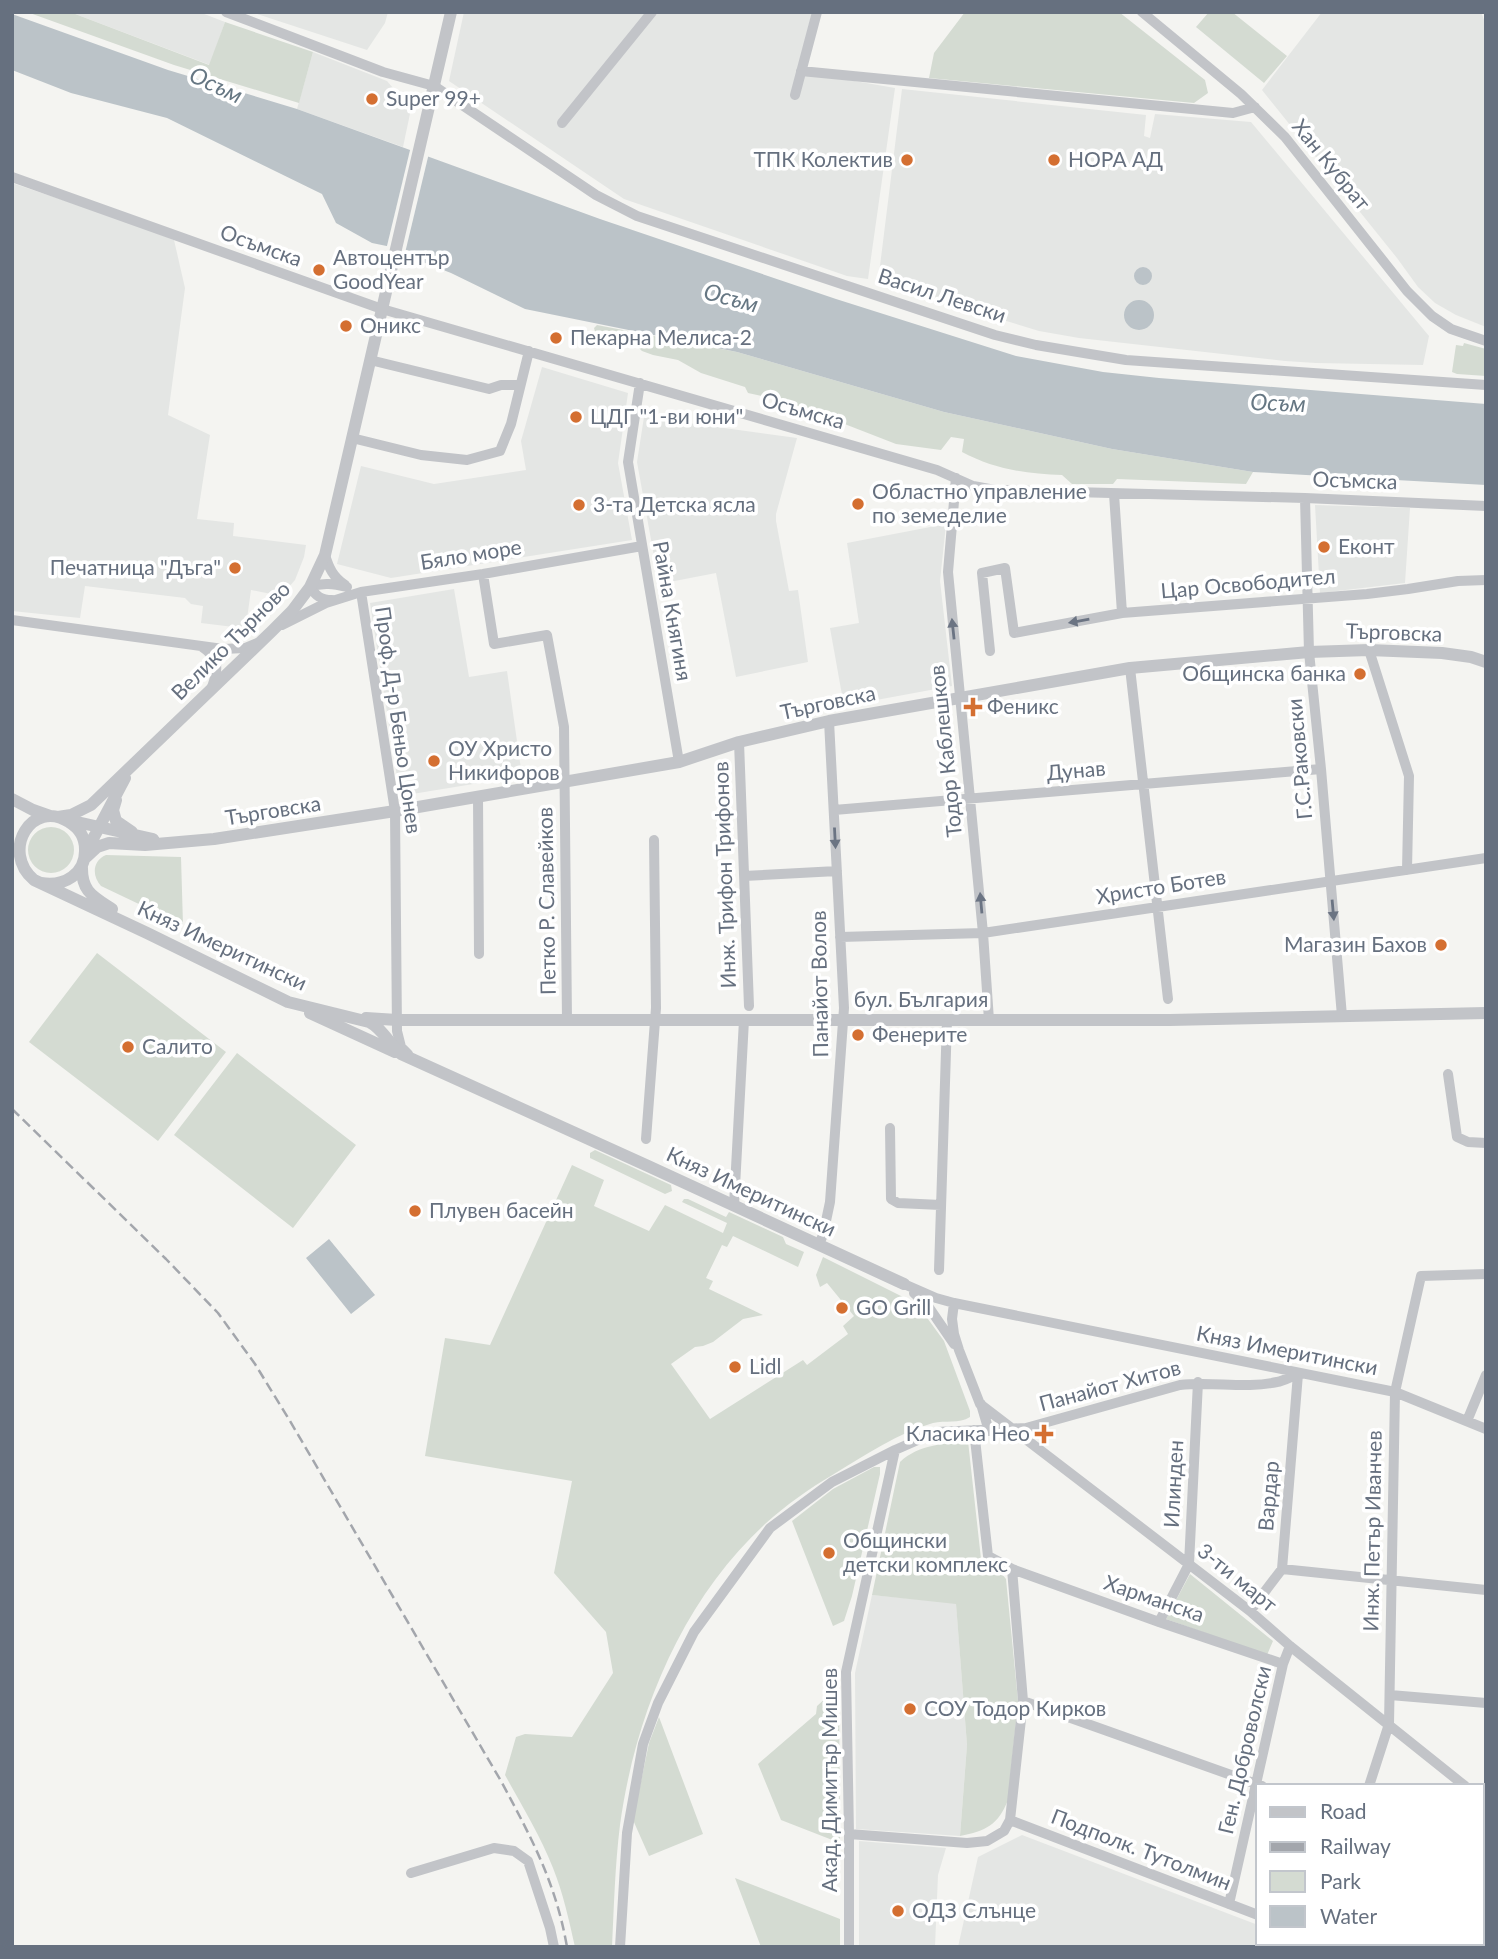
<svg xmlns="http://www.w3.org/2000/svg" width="1498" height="1959" font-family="Lato,sans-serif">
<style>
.built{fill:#e4e6e4}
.green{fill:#d4dbd2}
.water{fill:#bbc3c8}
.pier{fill:#f4f4f1}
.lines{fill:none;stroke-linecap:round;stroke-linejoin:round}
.minor{stroke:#c2c4c8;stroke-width:10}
.tertiary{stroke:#c2c4c8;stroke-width:12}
.rail{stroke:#a3a6ac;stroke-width:2.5;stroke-dasharray:10 5;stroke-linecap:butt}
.oneway{fill:#6b7483}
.poi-dot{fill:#d46f31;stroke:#fff;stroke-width:2.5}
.labels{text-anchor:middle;stroke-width:7;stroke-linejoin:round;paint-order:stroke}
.poi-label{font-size:21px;fill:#66707f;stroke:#fff;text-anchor:start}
.street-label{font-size:21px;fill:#66707f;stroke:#fff}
.water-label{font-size:23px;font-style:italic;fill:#667783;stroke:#fff}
</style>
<rect width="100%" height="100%" fill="#f4f4f1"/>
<path class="built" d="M70,12H199L225,22L210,65Z
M251,12H388L385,23L367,50Z
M464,12H812L797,71L895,88L868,279L847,276L624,199L449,81Z
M1322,12H1481L1486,25V327L1456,315L1435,303L1418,287L1397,258L1262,90Z
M313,52L387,81L411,109L403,147L297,109Z
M902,89L1146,115L1144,136L1150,138L1155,114L1251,122L1429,336L1423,365L1316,363L1285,361L1079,338L1039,331L878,282Z
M12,183L134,224L174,240L185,288L168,415L210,435L197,519L234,523L233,536L306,545L304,557L295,580L281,596L251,590L246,626L242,628L201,623L203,606L191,604L185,598L85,586L80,618L12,611Z
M542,367L628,393L618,463L632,540L391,578L337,564L361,466L434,484L526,470L521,441Z
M644,417L797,438L776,514V521L789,591L798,590L808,662L736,677L716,573L659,584L637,462Z
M1315,505L1410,508L1405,583L1320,593Z
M946,524L940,581L952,686L844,706L830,628L859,623L847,543Z
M454,589L469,677L507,671L522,776L400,796L370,603Z
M872,1595L956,1603L967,1745L960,1836L856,1829L855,1673Z
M1022,1835L1258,1925V1943H1307L1316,1947H958L978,1857Z
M859,1841L946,1848L938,1875L935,1947H859Z"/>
<path class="green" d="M27,12H70L209,65L225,22L313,52L299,103L174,65Z
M965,12H1119L1205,80L1208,93L1194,103L929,78L934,53Z
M1209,12H1232L1287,56L1264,83L1196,27Z
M597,325L737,352L944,412L1112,449L1253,472L1246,484L1117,479L1113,484H1072L1062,475C1026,474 994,469 962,452L964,439L951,437L941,450L896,444L788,402L748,393L745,387L701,373L678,360L653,355L642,351L635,344L623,339L605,338L596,335L594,328Z
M1464,343L1486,349V376L1457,374L1452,372L1456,345L1463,346Z
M28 850a23 23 0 1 1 46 0a23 23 0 1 1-46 0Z
M106,855L181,857L183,925L101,886C92,876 92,861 106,855Z
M97,953L226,1052L158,1141L29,1042Z
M237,1053L356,1145L293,1228L174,1135Z
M595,1150L671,1185L672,1191L665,1194L590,1158V1153Z
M572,1165L604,1180L594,1206L649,1231L665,1205L723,1233L727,1223L682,1202L684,1199H688L726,1217L729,1212L783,1237L786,1244L804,1252L798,1267L733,1236L727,1247L722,1245L706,1278L713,1281L709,1289L763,1315L743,1319L713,1342L703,1346L695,1347L671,1364L710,1419L803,1360L807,1365L848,1334L843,1326L854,1316L827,1283L820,1287L816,1275L823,1257L917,1304L944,1341L970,1411V1417C959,1424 945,1420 933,1423C898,1433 865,1455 834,1474C810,1488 786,1505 765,1524C682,1600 635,1715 620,1825C615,1865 614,1906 612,1947H575C569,1920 563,1893 553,1868C540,1835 522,1806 505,1775L516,1737L525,1734L572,1737L613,1673L606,1632L554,1573L572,1481L425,1456L445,1338L490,1345Z
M968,1441L981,1559C989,1568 1000,1570 1006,1579L1018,1701L1008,1800C998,1825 986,1831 960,1836L967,1745L956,1604L872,1595L900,1462C919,1444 944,1444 968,1441Z
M874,1467H880V1474L852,1596L844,1621L833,1626L792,1521L833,1489Z
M1190,1574L1273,1641L1267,1655L1166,1619Z
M839,1686L840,1843L781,1820L758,1764L816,1714L817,1706Z
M659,1717L703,1834L649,1856L633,1820L649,1743Z
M735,1878L840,1919V1947H761Z"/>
<path class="water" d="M12,14L168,70L297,109L600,219L836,299L1016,356L1103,372L1159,378L1486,404V485L1253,472L1112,449L944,412L737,352L525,309L451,273L420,261L411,251L372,243L336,223L322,194L167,118L71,93L12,70Z
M1134 276a9 9 0 1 1 18 0a9 9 0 1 1-18 0Z
M1124 315a15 15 0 1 1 30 0a15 15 0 1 1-30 0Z
M329,1239L375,1295L351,1314L306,1258Z"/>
<path class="pier" d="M411,146L429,153L405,253L386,250Z"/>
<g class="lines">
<path class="minor" d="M226,12L383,72L434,86L596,195L637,216L995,335L1036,345L1126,360L1486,385
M1142,12L1241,94L1285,137L1407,291L1432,316L1451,329L1486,341
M801,71L1233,113L1255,107
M795,95L817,12
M562,123L652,12
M12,177L382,309L937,470L973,486L995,490L1305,498L1486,506
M370,360L489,389L501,385H520
M640,383L628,462L679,762
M352,438L421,455L467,460L500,451L511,424L529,351
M956,478L948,572L983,933L989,1020
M1114,494L1122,613
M1305,498L1309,652L1321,769L1342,1016
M325,555C329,568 333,577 345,585
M483,574L494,644L547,635L564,727L567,1020
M361,592L395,811L397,1031L401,1047L408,1054
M332,600C321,600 316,596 310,587C323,582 334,584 347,587
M12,620L223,649L245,648L257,643
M282,625L326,603L361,592L483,574L642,546
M201,646C219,658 219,668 212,687
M1369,650L1409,776L1407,870
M990,651L982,573L1005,568L1014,633L1122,613L1367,594L1408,589L1458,581L1486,580
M1130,668L1168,999
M739,742L749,1006
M478,797L479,954
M834,810L1321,769
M744,876L837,871
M840,937L983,933L1486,858
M1448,1074L1457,1137L1468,1142L1486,1143
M890,1128L891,1199L898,1203L941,1205
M646,1139L656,1008L654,840
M734,1205L744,1020
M819,1244L823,1235L830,1202L844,1008L829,721
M939,1270L947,1020
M904,1284L936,1298L954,1303L1395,1392L1486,1429
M914,1293L928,1306L954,1344
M954,1303L952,1319L954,1334L959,1350L980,1404L1250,1611L1290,1646L1465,1786
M981,1404L989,1431
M1467,1421L1486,1375
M1012,1569L1159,1622L1283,1664
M1282,1569L1486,1590
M1159,1622L1189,1564L1198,1382
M1390,1695L1486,1703
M1023,1701L1262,1786
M1369,1786L1389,1724L1395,1392L1421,1276L1486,1274
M1482,1800L1486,1802
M1010,1820L1258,1915
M849,1834L967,1843L987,1841L1004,1831L1010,1820L1023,1701L1012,1569L988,1556L974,1430
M1482,1867L1486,1869
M411,1873L494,1848L514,1851L528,1861L550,1928L554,1947
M1229,1904L1283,1664L1290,1646
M1332,1943L1341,1947
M620,1947L627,1833L643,1744L658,1703L694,1632L770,1528L832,1482L895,1450L936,1432L1026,1428L1180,1385C1212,1381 1245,1389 1277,1382C1284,1381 1292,1376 1298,1374L1282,1569L1250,1611
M849,1947V1834L846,1672L895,1450
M1428,1947L1430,1943"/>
<path class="tertiary" d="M12,799L33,810L50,816
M116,800L113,810L116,821L132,832
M58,817L71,815L91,805L272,631L292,611L310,587L325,555L451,12
M68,820L153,839
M85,854L125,778
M84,859L97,847L109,843L145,845L214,839L395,811L679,762L739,742L829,721L1130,668L1309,652L1369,650L1442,653L1471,657L1486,662
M82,865C81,891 92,896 112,909
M41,883C64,887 86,874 85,849C85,837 79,828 69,822C32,798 0,851 34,880L147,933L288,1002L369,1022C383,1029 389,1044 401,1054L648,1166L904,1284
M310,1013L395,1052
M366,1018L397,1020H1170L1486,1013"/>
<path class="rail" d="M12,1109L166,1259L218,1313L255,1364L290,1421L501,1781C531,1837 556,1883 567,1947"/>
</g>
<defs><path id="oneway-solid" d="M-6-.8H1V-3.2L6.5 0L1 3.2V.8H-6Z" transform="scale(1.75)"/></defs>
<g class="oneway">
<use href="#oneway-solid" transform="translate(1079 621) rotate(170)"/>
<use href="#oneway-solid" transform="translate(953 629) rotate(-96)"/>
<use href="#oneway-solid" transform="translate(835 838) rotate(87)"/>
<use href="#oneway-solid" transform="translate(981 903) rotate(-95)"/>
<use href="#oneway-solid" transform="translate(1333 910) rotate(85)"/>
</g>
<g class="poi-dot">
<circle cx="372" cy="99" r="7"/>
<circle cx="907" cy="160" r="7"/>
<circle cx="1054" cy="160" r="7"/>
<circle cx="319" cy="270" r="7"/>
<circle cx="346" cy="326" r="7"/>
<circle cx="556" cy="338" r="7"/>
<circle cx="576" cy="417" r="7"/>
<circle cx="858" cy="504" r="7"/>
<circle cx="579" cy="505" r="7"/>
<circle cx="1324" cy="547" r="7"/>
<circle cx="235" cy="568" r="7"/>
<circle cx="1360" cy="674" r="7"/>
<path d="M969.5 696.5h7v7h7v7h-7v7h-7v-7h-7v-7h7z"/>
<circle cx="434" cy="761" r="7"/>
<circle cx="1441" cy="945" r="7"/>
<circle cx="858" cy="1035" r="7"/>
<circle cx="128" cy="1047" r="7"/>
<circle cx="415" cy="1211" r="7"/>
<circle cx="842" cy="1308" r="7"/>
<circle cx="735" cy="1367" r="7"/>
<path d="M1040.5 1423.5h7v7h7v7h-7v7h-7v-7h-7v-7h7z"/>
<circle cx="829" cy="1553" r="7"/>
<circle cx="910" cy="1709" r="7"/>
<circle cx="898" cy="1911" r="7"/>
</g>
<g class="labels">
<g class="poi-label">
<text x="386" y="106">Super 99+</text>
<text x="893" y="167" text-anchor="end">ТПК Колектив</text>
<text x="1068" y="167">НОРА АД</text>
<text x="333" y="265">Автоцентър<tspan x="333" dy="24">GoodYear</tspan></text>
<text x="360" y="333">Оникс</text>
<text x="570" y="345">Пекарна Мелиса-2</text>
<text x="590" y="424">ЦДГ "1-ви юни"</text>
<text x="872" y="499">Областно управление<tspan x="872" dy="24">по земеделие</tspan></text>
<text x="593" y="512">3-та Детска ясла</text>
<text x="1338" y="554">Еконт</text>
<text x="221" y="575" text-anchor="end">Печатница "Дъга"</text>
<text x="1346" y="681" text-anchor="end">Общинска банка</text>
<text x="987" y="714">Феникс</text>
<text x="448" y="756">ОУ Христо<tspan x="448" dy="24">Никифоров</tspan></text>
<text x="1427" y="952" text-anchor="end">Магазин Бахов</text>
<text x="872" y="1042">Фенерите</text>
<text x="142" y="1054">Салито</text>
<text x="429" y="1218">Плувен басейн</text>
<text x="856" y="1315">GO Grill</text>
<text x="749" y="1374">Lidl</text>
<text x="1030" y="1441" text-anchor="end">Класика Нео</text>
<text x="843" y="1548">Общински<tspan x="843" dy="24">детски комплекс</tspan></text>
<text x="924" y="1716">СОУ Тодор Кирков</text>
<text x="912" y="1918">ОДЗ Слънце</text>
</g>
<g class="street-label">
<text transform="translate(1331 165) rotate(51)" y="7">Хан Кубрат</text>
<text transform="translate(261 246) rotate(20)" y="7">Осъмска</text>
<text transform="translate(942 296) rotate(18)" y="7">Васил Левски</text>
<text transform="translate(803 411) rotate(16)" y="7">Осъмска</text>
<text transform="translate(1355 481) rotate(2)" y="7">Осъмска</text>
<text transform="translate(471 555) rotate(-9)" y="7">Бяло море</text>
<text transform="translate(1248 584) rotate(-5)" y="7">Цар Освободител</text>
<text transform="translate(672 611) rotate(80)" y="7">Райна Княгиня</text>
<text transform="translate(1394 633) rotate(2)" y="7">Търговска</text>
<text transform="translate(231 641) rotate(-45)" y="7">Велико Търново</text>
<text transform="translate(828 703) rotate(-12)" y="7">Търговска</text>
<text transform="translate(398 720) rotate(82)" y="7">Проф. Д-р Беньо Цонев</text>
<text transform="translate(946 751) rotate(-96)" y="7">Тодор Каблешков</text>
<text transform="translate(1300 759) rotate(-95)" y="7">Г.С.Раковски</text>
<text transform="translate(1076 771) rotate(-5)" y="7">Дунав</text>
<text transform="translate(273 811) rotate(-9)" y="7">Търговска</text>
<text transform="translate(725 875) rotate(-92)" y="7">Инж. Трифон Трифонов</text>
<text transform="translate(1161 887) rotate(-9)" y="7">Христо Ботев</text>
<text transform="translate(547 901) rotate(-91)" y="7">Петко Р. Славейков</text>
<text transform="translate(222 946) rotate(25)" y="7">Княз Имеритински</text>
<text transform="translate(820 984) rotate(-91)" y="7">Панайот Волов</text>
<text x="921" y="1007">бул. България</text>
<text transform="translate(751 1192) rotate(25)" y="7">Княз Имеритински</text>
<text transform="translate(1287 1351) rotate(11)" y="7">Княз Имеритински</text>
<text transform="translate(1110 1386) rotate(-15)" y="7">Панайот Хитов</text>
<text transform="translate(1174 1484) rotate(-87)" y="7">Илинден</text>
<text transform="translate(1269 1496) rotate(-85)" y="7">Вардар</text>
<text transform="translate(1373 1531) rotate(-89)" y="7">Инж. Петър Иванчев</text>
<text transform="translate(1237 1578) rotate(39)" y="7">3-ти март</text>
<text transform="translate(1154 1599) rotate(19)" y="7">Харманска</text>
<text transform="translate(1245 1750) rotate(-77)" y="7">Ген. Доброволски</text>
<text transform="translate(830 1780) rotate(-90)" y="7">Акад. Димитър Мишев</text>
<text transform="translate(1141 1850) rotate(21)" y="7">Подполк. Тутолмин</text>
</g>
<g class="water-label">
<text transform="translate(216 85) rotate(25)" y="8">Осъм</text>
<text transform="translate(731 298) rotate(15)" y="8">Осъм</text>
<text transform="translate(1278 403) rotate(2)" y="8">Осъм</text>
</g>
</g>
<rect width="1498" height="1959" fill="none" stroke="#66707f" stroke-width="28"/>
<rect x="1256" y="1784" width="228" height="161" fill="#ffffff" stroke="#c2c6cc" stroke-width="2"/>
<rect x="1270" y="1807" width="35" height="10" fill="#c2c4c8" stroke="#c2c6cc" stroke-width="2"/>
<text x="1320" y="1819" font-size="21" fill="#66707f">Road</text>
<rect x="1270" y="1842" width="35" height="10" fill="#a3a6ac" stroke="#c2c6cc" stroke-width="2"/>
<text x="1320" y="1854" font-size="21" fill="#66707f">Railway</text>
<rect x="1270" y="1871" width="35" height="21" fill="#d4dbd2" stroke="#c2c6cc" stroke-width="2"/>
<text x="1320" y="1889" font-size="21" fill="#66707f">Park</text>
<rect x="1270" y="1906" width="35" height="21" fill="#bbc3c8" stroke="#c2c6cc" stroke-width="2"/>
<text x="1320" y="1924" font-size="21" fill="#66707f">Water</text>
</svg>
